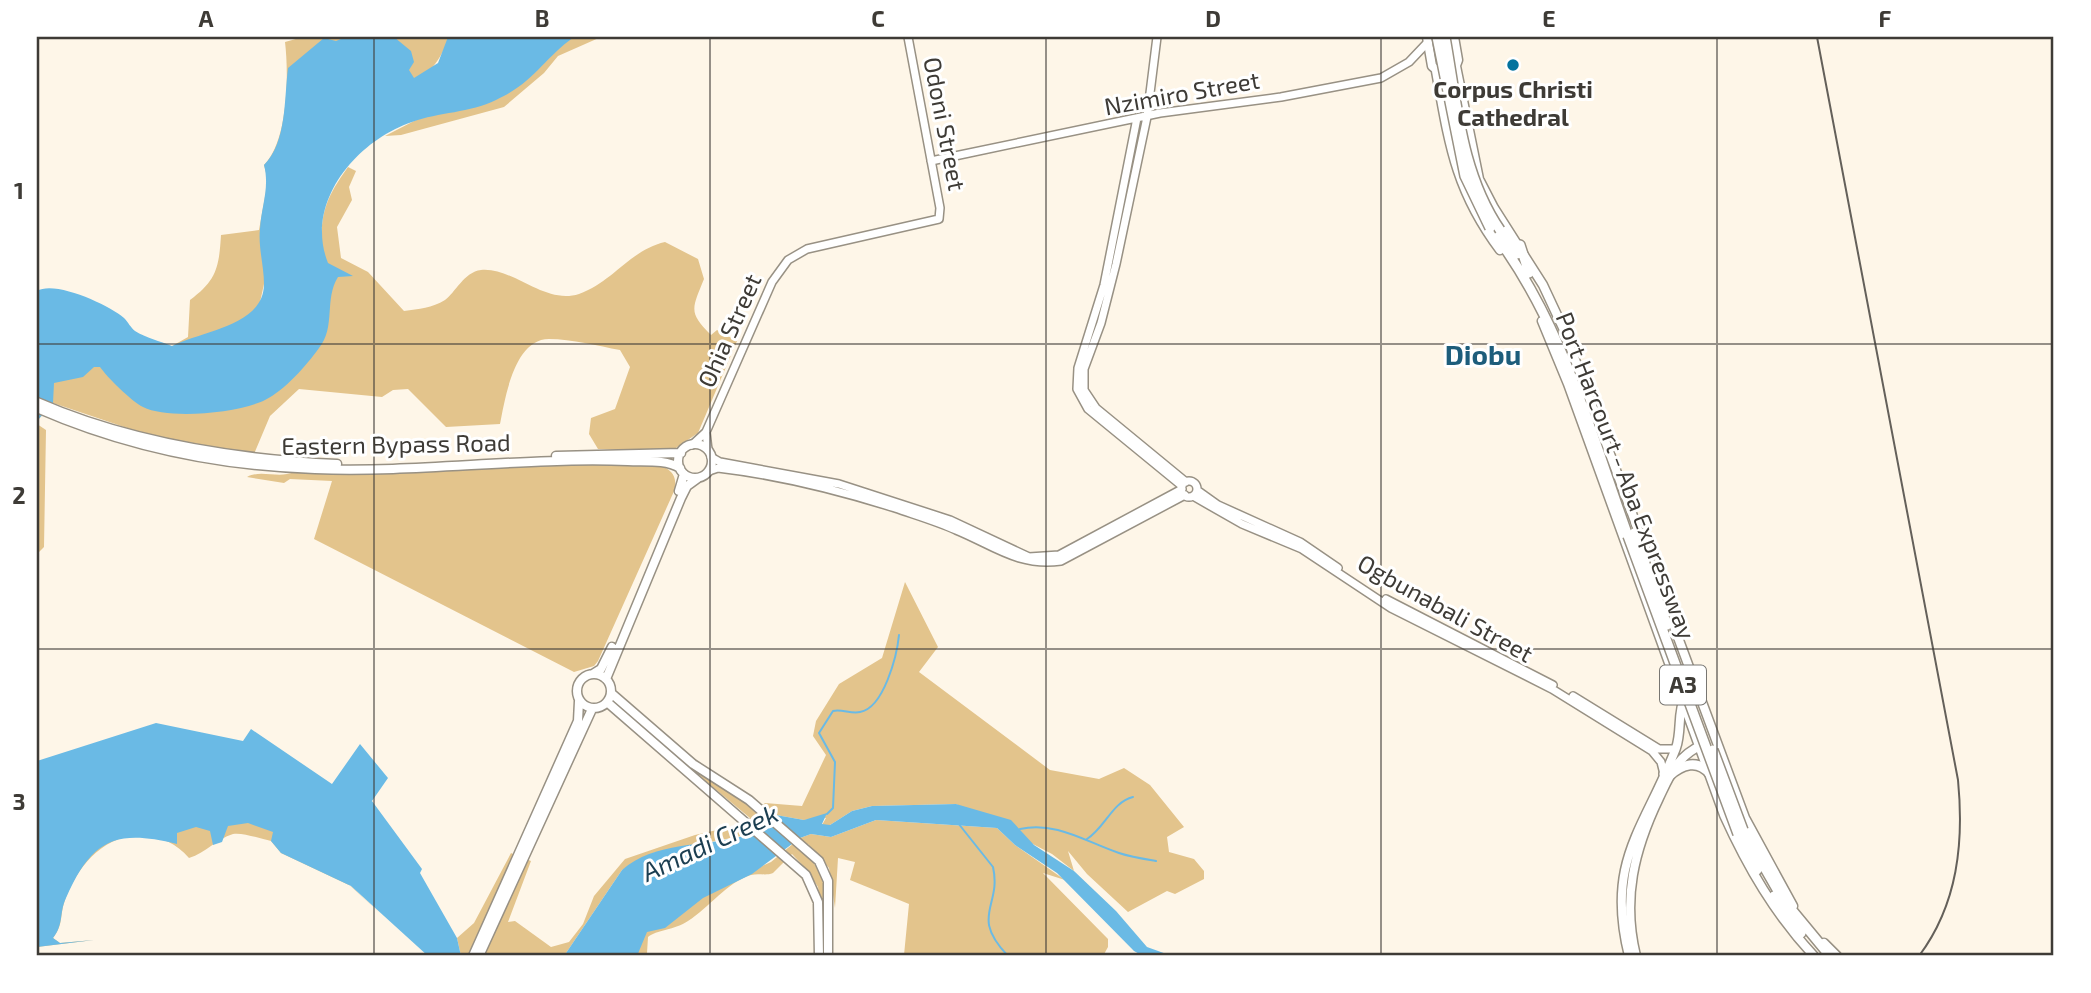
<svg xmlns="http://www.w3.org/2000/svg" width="2091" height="993" font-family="'Exo 2',sans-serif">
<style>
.green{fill:#e3c48c}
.water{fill:#6abae5}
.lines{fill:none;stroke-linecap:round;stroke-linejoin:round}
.stream{stroke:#6abae5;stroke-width:2}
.secondary-casing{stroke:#989184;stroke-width:10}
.primary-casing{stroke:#989184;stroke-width:11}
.highway-casing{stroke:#989184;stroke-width:12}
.secondary{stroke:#fff;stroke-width:7}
.primary{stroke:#fff;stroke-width:8}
.highway{stroke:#fff;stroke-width:9}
.rail{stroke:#64605a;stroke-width:2}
.highway-bridge-casing{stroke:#989184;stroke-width:12;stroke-linecap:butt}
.highway-bridge{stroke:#fff;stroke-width:9}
.grid{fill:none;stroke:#3e3b36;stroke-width:2;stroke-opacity:0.55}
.poi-dot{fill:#03739e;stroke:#fff;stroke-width:2.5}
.labels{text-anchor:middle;stroke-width:6;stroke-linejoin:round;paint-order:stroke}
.shield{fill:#fff;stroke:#787672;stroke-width:2}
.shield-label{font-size:23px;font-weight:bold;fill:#3e3b36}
.poi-label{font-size:24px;font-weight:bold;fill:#3e3b36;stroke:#fff}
.street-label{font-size:24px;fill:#3e3b36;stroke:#fff}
.water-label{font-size:26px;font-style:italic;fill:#1b3e51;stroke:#fff}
.quarter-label{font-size:28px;font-weight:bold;fill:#1d5d7b;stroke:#fff}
.neatline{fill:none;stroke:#3e3b36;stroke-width:2.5}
.grid-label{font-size:23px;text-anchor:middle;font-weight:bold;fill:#3e3b36}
</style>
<rect width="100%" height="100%" fill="#fef6e8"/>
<path class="green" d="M303,37H450C437,66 426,80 395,92L264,284L255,325L172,346L188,337L190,300C217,280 219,267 221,235L259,230L268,180L264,165C288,141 289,75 285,42Z
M487,37H601L558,56L544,73L504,107L401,135L385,136L445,105Z
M348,167L356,171L349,187L352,200L337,227L341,258L368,272L404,311C419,309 432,308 445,300C455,293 464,272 481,270C514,267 544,305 579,294C613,282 630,250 665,242L698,259L704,279C692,309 688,312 711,335L717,330L737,341L698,433L670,452L598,449L589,434L591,418L615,409L630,367L620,350C598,346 572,339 549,339C514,339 505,399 500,424L446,427L408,389L393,390L382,397L299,389L270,416L254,454L148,435L53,403L37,421L44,379L101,365L149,396L322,261C320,218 322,203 348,167Z
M37,424L46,430L44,547L37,554Z
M647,462C663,466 678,469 675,489L598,661L594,666L574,672L314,539L332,481L290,479L284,483L247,477C261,469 278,479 294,472Z
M905,582L938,647L919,672L1050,770L1099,779L1124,768L1150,785L1184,827L1167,837L1169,852L1194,859L1204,871V879L1175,894L1167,891L1128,912L1087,874L1068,851L1074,871L1052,854L956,804L872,806L852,811L830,825H822L826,818L804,820L776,815L747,835L653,853L622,870L564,956H484L526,859L531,861L508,922L515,921L551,947L569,942L583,924L594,896L625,859L695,835L743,824L750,818L612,703L614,699L688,764L757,811L765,803L802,806L826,755L813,736L816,721L839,684L882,658Z
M222,811L293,833L383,916L351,886L281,853L271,841C261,839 242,832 233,834C216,839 206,853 189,858C176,843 162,837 142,836C104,833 75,869 64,903C60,917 63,925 53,938L60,943L94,940L37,947V920L100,841Z
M876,820L997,828L1015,845L1065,880L1043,873L1108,939V947L1103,956H901L904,955L909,904L850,880L855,862L838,858L835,908L829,868L808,844L799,848C831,875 825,895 824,934L818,887L807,870L792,854L773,873C766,876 759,873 751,875C727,882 709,908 688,921C675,930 656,930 648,937L647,953L644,956H630L641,935L677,905L771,862L800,838L811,834L831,837Z
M511,853L515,855L469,956H461L457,938L474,923Z"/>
<path class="water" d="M346,37H394L411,51L414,62L409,70L414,78L438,63L448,37H574C543,59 535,82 496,100C470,113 439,112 412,122C356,141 304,203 328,263L353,276L338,277C324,299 336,327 319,348C306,366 285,390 265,400C239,413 169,420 143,407C131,401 107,377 100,367H94L83,377L54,383L53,403L37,421V291C55,280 109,305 124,318C128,322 131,328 135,331C146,338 160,341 172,346C201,331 264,326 264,284C264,266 258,247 260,229C261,207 270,188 264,165C287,142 284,99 288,68L324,38L336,41Z
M156,723L243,741L251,729L332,784L360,744L388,778L372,801L422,869L420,873L457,938L461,956H428L351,886L281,853L271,841L273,832L248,823L228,826L222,842L213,845L210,831L196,827L177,833V844C116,829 92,839 66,898C59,913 64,924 53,938L60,943L94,940L37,947V761Z
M956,804L1011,820L1034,845L1074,871L1116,911L1147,947L1172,956H1143L1134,951L1057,873L1015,845L997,828L876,820L831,837L811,834L800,838L752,874L703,898L665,928L647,932L637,956H564L622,870C655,841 703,847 743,836C755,833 766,822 776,815L804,820L827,813L822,824L830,825L852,811L872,806Z"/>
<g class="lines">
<path class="stream" d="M827,814L833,808L835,762L819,733L833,711C842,709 851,714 860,712C884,708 897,655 899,635
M958,823L993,867C1002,907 969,915 1008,956
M1020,829C1056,821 1086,842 1119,853C1131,857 1144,859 1156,861
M1087,839C1105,828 1112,802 1133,797"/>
<defs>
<path id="secondary" d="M1157,37L1147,117L1116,264L1101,323L1084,369V390L1096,408L1186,482
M1137,118L1104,285L1078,368L1077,389L1088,409L1182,486
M931,161L1160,113L1281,97L1381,78L1409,62L1428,42
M706,432L708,450
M692,445L706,432L772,282L788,260L807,249L939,219L940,208L908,37
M711,457L720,462L839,484L950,520L1029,557L1059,555L1182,489
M709,471L718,468C777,475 838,490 895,508C915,515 936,521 956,530C993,545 1018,567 1061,561L1185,495
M1181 489a8 8 0 1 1 16 0a8 8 0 1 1-16 0Z
M1197,490L1218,505L1300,542L1338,568
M1193,496L1242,524L1302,549L1391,608L1552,689L1652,751L1661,762L1664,774
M1386,599L1553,685
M1573,696L1659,749H1675"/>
<path id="primary" d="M1427,37L1432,66L1440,73
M1454,37L1458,60L1455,68
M1456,66L1479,179L1494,208L1543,285L1564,330L1745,818L1793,906
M1436,71C1449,143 1455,190 1500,250
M1542,321L1568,384L1724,815C1748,868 1775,914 1814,956
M37,402C131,443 234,459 337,464
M37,408C124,446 220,466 315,469C419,473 523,457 628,461C644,462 665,459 680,468
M678 461a17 17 0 1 1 34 0a17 17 0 1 1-34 0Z
M556,456L681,453
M679,491L684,474
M577 691a17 17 0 1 1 34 0a17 17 0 1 1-34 0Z
M593,674L601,669L612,647
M606,679L681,498L687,486L698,478
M611,693L693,764L749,800L819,861L828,881V956
M607,702L806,875L818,902L819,956
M1824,943L1837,956
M473,956L578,721L579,701
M479,956L592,709
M1629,956C1605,860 1645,829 1676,748C1682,731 1677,713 1685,696L1689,693L1700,694
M1636,956C1622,899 1634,850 1659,798C1670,775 1677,756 1702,745"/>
<path id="highway" d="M1490,228C1560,317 1590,430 1628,536
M1500,230L1517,254
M1520,245L1529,273
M1664,774L1669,776C1682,764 1698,759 1710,774
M1743,830L1782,898L1830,956
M1738,834L1757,870
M1774,896L1801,933"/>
</defs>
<use href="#secondary" class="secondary-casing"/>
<use href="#primary" class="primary-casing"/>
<use href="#highway" class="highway-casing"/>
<use href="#secondary" class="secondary"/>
<use href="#primary" class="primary"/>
<use href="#highway" class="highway"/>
<path class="rail" d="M1817,37L1958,780C1964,842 1958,904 1919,956"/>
<defs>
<path id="highway-bridge" d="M1437,37L1465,176L1490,228
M1445,37C1457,103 1461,173 1500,230
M1634,533L1667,625
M1628,536L1738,834
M1713,750L1743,830"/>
</defs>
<use href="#highway-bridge" class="highway-bridge-casing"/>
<use href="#highway-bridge" class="highway-bridge"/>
</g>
<path class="grid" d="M374,37V956M710,37V956M1046,37V956M1381,37V956M1717,37V956M37,344H2054M37,649H2054"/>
<circle class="poi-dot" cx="1513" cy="65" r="7"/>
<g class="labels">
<rect class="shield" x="1660" y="665.5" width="46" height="39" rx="5"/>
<g class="shield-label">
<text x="1683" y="693">A3</text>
</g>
<g class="poi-label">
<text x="1513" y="98">Corpus Christi<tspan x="1513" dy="28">Cathedral</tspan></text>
</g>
<g class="street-label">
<text transform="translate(1182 94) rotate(-10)" y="8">Nzimiro Street</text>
<text transform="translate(944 124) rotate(79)" y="8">Odoni Street</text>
<text transform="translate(730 331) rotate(-66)" y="8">Ohia Street</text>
<text transform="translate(396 445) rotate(-1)" y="8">Eastern Bypass Road</text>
<text transform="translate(1625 476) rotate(69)" y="8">Port Harcourt - Aba Expressway</text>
<text transform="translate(1445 609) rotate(29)" y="8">Ogbunabali Street</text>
</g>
<g class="water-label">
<text transform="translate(710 843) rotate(-25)" y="9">Amadi Creek</text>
</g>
<g class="quarter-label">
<text x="1483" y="365">Diobu</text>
</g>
</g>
<rect width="2091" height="993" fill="none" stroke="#ffffff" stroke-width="77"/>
<rect x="38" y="38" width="2014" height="916" class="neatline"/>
<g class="grid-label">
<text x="206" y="27">A</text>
<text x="542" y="27">B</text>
<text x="878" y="27">C</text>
<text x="1213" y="27">D</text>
<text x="1549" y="27">E</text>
<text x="1885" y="27">F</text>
<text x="19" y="199">1</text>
<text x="19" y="504">2</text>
<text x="19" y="810">3</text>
</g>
</svg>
